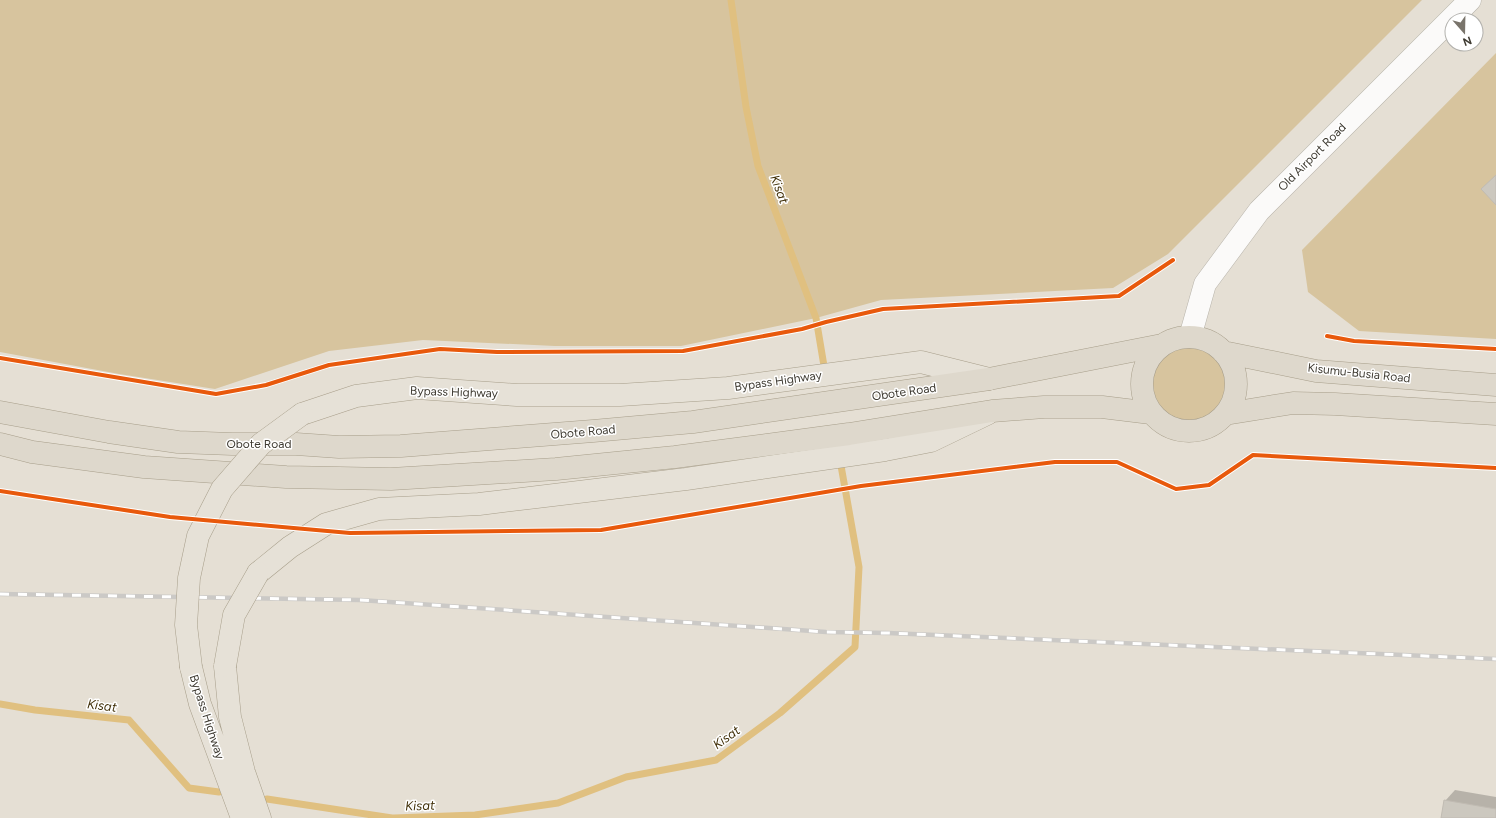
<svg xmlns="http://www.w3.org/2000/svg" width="1496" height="818" font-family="Figtree,sans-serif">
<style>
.green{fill:#d7c49e}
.shadow{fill:#0003}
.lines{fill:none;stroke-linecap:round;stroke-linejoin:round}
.stream{stroke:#e0c080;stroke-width:7}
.building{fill:#ccc8bf;stroke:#c0bbb2}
.secondary-casing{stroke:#b8b4ab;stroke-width:23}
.primary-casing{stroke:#a79e8a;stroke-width:23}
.trunk-casing{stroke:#a79e8a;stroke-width:23}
.secondary{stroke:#fbfaf9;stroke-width:22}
.primary{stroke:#e6e1d7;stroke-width:22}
.trunk{stroke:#ded8cc;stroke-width:22}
.rail-casing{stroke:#cbc9c6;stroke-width:4.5}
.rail{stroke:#fff;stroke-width:3;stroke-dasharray:9;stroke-linecap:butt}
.primary-bridge-casing{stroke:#a79e8a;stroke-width:23;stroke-linecap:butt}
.primary-bridge{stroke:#e6e1d7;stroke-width:22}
.cycleway-casing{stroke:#fff;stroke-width:6}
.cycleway{stroke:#e8590c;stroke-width:4}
.labels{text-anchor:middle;stroke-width:3;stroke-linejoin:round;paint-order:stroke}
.street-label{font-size:12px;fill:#3f3b32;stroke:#fff}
.water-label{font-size:13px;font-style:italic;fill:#42310a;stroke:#fff}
</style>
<rect width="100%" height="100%" fill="#e5dfd4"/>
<path class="green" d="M0,0H1422L1168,254L1113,288L881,300L816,318L681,346H555L423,340L329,351L215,389L119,374L0,352Z
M1496,53V339L1359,331L1308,292L1302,250Z
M1147 384a42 42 0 1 1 84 0a42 42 0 1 1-84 0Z"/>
<path class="shadow" d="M1455,790L1496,797V818H1442L1445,801Z"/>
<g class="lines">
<path class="stream" d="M731,0L746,107L758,166L816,318L825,372
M0,704L35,710L129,720L189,788L219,792
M267,799L392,818
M394,818L475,815L558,803L626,777L716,760L780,713L855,647L859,567L840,460"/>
</g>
<path class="building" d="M1496,175V205L1481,189Z
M1444,800L1496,809V818H1441Z"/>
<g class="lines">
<defs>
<path id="secondary" d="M1190,337L1205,284L1259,211L1470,0"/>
<path id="primary" d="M302,414L356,396L417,388L517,395H620L728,388L921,362L989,379
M258,573L290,547L326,524L379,509L479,504L686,479L885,450L931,441L987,414
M225,666L230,717L244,772L260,818
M191,667L200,704L242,818"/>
<path id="trunk" d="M1142 384a47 47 0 1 1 94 0a47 47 0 1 1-94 0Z
M1223,352L1316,371L1496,385
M0,412L109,432L178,442L232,444H296L339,447L401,446L593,431L693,422L989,379L1162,345
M1225,414L1293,403L1335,404L1496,414
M0,444L32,452L144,467L286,477L391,479L556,469L675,457L849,434L992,411L1044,407H1102L1151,413"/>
</defs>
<use href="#secondary" class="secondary-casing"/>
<use href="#primary" class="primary-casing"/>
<use href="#trunk" class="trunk-casing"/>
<use href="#secondary" class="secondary"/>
<use href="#primary" class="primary"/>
<use href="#trunk" class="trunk"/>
<defs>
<path id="rail" d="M0,594L360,600L826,632L888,633L1496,659"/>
</defs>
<use href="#rail" class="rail-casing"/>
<use href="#rail" class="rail"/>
<defs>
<path id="primary-bridge" d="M225,666L234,615L258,573
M191,667L186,625L189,578L198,536L222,489L261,444L302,414"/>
</defs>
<use href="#primary-bridge" class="primary-bridge-casing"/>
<use href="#primary-bridge" class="primary-bridge"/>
<defs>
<path id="cycleway" d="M1327,336L1354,341L1496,349
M0,358L216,394L266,385L329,365L440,349L497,352L683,351L802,329L826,322L883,309L1119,296L1173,260
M0,491L170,517L350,533L601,530L861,486L1055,462H1117L1176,489L1209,485L1253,455L1496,468"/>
</defs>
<use href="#cycleway" class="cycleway-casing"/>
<use href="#cycleway" class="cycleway"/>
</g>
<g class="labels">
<g class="street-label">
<text transform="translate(1312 157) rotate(-45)" y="4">Old Airport Road</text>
<text transform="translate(1359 373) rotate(6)" y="4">Kisumu-Busia Road</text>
<text transform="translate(778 381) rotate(-8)" y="4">Bypass Highway</text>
<text transform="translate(454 392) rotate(2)" y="4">Bypass Highway</text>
<text transform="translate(904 392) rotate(-8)" y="4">Obote Road</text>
<text transform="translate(583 432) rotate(-5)" y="4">Obote Road</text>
<text x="259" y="448">Obote Road</text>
<text transform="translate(207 717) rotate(72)" y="4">Bypass Highway</text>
</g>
<g class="water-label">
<text transform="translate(780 189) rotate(69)" y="5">Kisat</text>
<text transform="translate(102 705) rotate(7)" y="5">Kisat</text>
<text transform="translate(726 737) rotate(-36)" y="5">Kisat</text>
<text transform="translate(420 805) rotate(-2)" y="5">Kisat</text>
</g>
</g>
<g transform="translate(1464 32) rotate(160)"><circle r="19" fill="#ffffff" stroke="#b2b1ad"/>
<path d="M0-3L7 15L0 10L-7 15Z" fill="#79746b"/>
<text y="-6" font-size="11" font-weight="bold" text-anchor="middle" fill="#3f3b32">N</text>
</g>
</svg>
